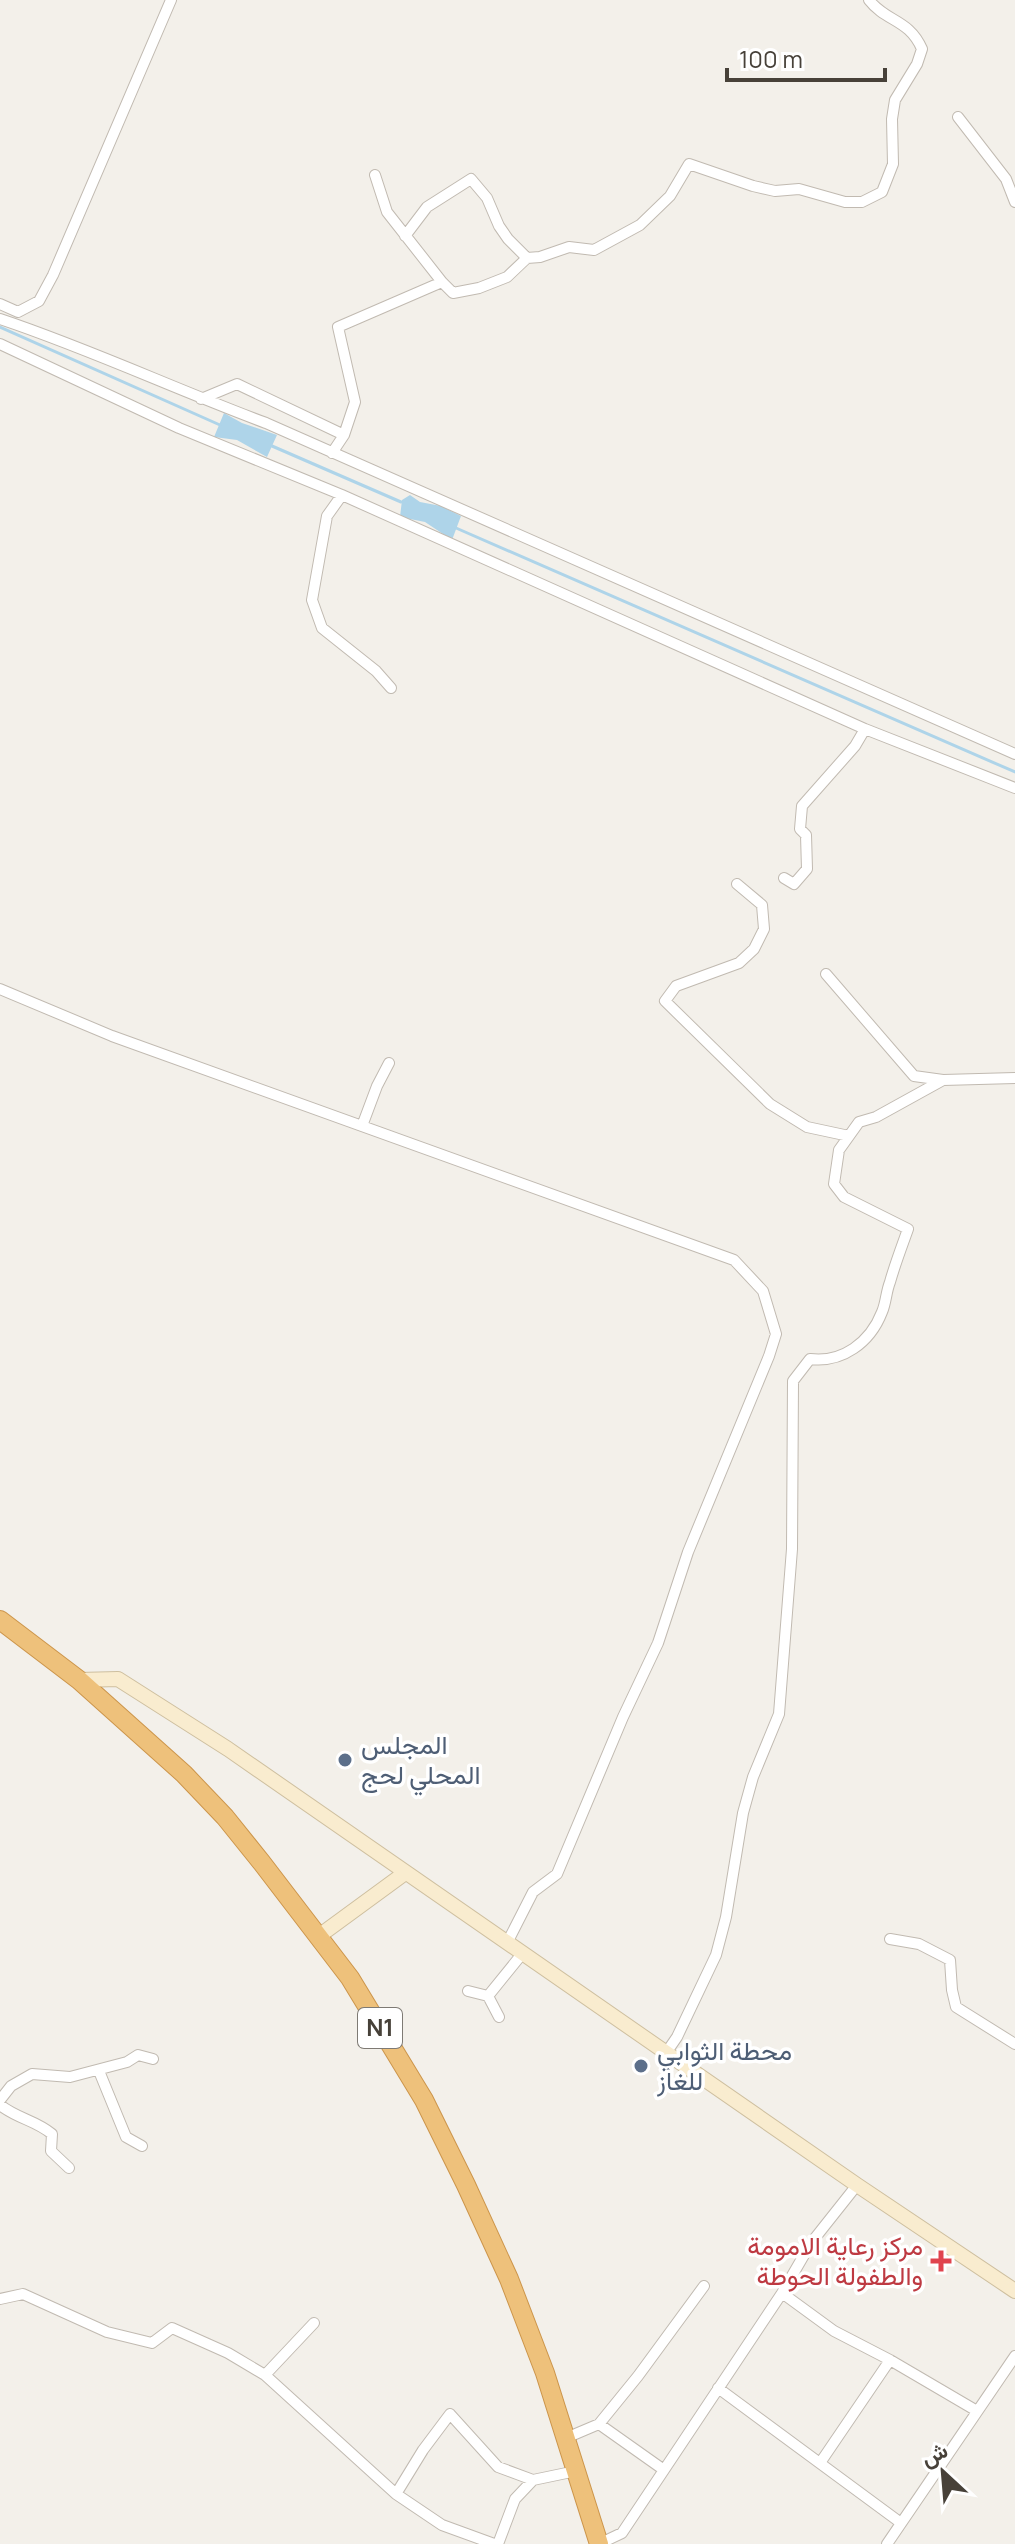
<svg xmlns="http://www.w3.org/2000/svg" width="1015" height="2544" font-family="Manrope,Vazirmatn,sans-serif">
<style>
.water{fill:#aed4e9}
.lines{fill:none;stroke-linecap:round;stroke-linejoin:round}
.stream{stroke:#aed4e9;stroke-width:3}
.street-casing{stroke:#c1bab1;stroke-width:12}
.secondary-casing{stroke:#cebf9f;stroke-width:16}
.highway-casing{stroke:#cc954b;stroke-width:20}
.street{stroke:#fff;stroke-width:10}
.secondary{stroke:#f9eccf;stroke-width:14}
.highway{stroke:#eec17b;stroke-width:18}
.service-dot{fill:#5c6f8a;stroke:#fff;stroke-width:3}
.health-dot{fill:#e0444e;stroke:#fff;stroke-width:3}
.labels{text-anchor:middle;stroke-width:7;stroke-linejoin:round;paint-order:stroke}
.shield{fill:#fff;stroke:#7e7a74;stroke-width:2}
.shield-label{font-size:24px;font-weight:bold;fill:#474139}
.service-label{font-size:26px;fill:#4e5e75;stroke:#fff;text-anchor:start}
.health-label{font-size:26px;fill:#be3a42;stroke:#fff;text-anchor:end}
</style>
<rect width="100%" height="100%" fill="#f3f0ea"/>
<path class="water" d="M224,413L242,423L277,435L267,457L237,440L214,437Z
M410,495L420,502L441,506L461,516L452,540L425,522L400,517L402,500Z"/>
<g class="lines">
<path class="stream" d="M0,327L220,425
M272,446L401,502
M456,528L1015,772"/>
<defs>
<path id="street" d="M958,117L1006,179L1015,202
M375,175L387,212L442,282
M405,236L427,207L471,179L487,198L499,226L508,239L527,258
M0,304L18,312L39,301L53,275L171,0
M0,319C90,349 177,390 266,423L1015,754
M0,344L179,428L342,495L865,729L1015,788
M201,399L237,384L344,435
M332,453L344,435L355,402L338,327L442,282L453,293L479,288L507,277L527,258L540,257L569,247L594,250L640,225L670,196L689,164L753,186L775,191L799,189L845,202H862L882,192L893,164L892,119L895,100L917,64L922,49C909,19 886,22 869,0
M342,495L327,516L312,600L322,628L376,671L391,688
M784,878L794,884L807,869L806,835L800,829L802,806L855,746L865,729
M737,884L762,905L764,929L754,949L739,963L676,986L665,1001L770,1104L807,1127L849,1136
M826,974L914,1076L943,1080
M0,989L112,1036L734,1260L763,1291L776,1334L769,1356L688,1552L658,1643L623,1717L557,1874L533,1892L507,1943
M362,1126L377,1086L389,1063
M890,1939L919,1944L950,1960L952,1990L956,2007L1015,2044
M468,1991L488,1996L522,1954
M488,1996L499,2017
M666,2053L677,2037L716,1955L726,1917L743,1813L753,1777L779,1714L792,1549L793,1381L810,1359C842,1363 870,1343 882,1312C886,1303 886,1292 890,1282C895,1264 902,1246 908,1229L844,1197L834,1184L839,1150L859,1122L876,1117L943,1080L1015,1078
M99,2071L126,2137L142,2146
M0,2100L11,2086L32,2074L70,2077L127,2062L138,2055L153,2059
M0,2105C18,2119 35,2120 52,2134L51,2151L69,2168
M782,2293L834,2331L890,2360L977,2411
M0,2299L23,2294L107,2332L152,2343L172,2328L228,2353L265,2375
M314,2323L265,2375L396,2494L442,2525L494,2544
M718,2388L901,2523
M599,2424L664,2470
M566,2438L599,2424L638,2376L704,2286
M820,2463L890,2360
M396,2494L423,2450L450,2414L498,2467L533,2480
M498,2544L515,2499L533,2480L576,2471
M599,2544L622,2533L782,2293L811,2243L857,2185
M887,2544L1015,2356"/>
<path id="secondary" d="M79,1680L118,1679L228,1749L857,2185L1015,2291
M319,1936L405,1873"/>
<path id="highway" d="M0,1620L79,1680L184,1774L225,1817L262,1863L350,1978L424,2100L466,2185L509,2279L545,2373L599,2544"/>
</defs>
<use href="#street" class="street-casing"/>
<use href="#secondary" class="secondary-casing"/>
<use href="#highway" class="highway-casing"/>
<use href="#street" class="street"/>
<use href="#secondary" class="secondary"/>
<use href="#highway" class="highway"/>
</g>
<g class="service-dot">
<circle cx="345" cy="1760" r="8"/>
<circle cx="641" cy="2066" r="8"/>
</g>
<path class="health-dot" d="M937 2249h8v8h8v8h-8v8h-8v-8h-8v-8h8z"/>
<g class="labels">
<rect class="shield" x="358" y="2008" width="44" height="40" rx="6"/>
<g class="shield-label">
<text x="380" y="2036">N1</text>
</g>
<g class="service-label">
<text x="361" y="1754">المجلس<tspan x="361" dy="30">المحلي لحج</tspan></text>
<text x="657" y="2060">محطة الثوابي<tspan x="657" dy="30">للغاز</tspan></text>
</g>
<g class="health-label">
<text x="923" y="2255">مركز رعاية الامومة<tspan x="923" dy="30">والطفولة الحوطة</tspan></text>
</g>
</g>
<g transform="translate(943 2472) rotate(334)" stroke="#ffffff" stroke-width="6" paint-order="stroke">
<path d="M0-6L14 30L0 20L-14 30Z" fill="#474139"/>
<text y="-12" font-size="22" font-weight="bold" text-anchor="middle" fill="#474139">ش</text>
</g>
<path d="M727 68v12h158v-12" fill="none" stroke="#474139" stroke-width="4"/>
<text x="739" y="68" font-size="24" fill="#474139" stroke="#ffffff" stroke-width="6" paint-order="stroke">100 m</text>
</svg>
